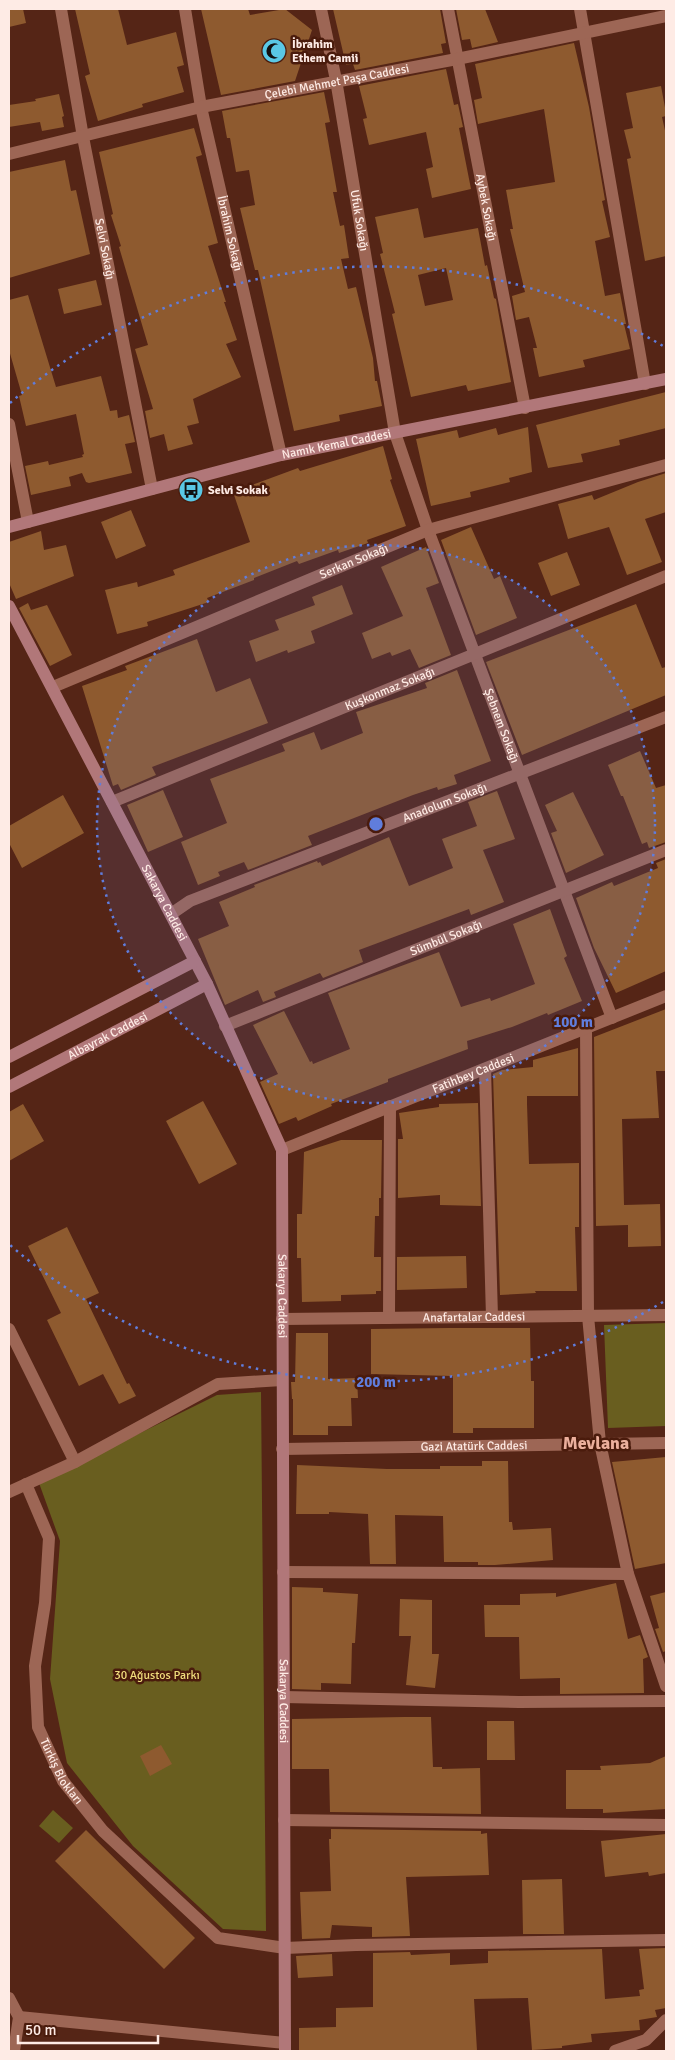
<svg xmlns="http://www.w3.org/2000/svg" width="675" height="2060" font-family="Signika,sans-serif">
<style>
.green{fill:#695e1f}
.building{fill:#8e5a2f;fill-rule:evenodd}
.lines{fill:none;stroke-linecap:round;stroke-linejoin:round}
.street{stroke:#9d6655;stroke-width:12}
.secondary{stroke:#b17779;stroke-width:12}
.ring{fill:none;stroke:#607ddc;stroke-width:2.5;stroke-dasharray:2.5 5}
.labels{text-anchor:middle;stroke-width:5;stroke-linejoin:round;paint-order:stroke}
.poi-label{font-size:12px;font-weight:bold;fill:#feebe5;stroke:#4a1b0c;text-anchor:start}
.street-label{font-size:12px;fill:#feebe5;stroke:#4a1b0c}
.park-label{font-size:12px;fill:#f0dd7c;stroke:#4a1b0c}
.district-label{font-size:18px;font-weight:bold;fill:#ebaf9c;stroke:#4a1b0c}
.centre{fill:#607ddc;stroke:#4a1b0c;stroke-width:2.5}
.ring-label{font-size:15px;text-anchor:middle;font-weight:bold;fill:#607ddc;stroke:#4a1b0c;stroke-width:5;stroke-linejoin:round;paint-order:stroke}
</style>
<rect width="100%" height="100%" fill="#552516"/>
<path class="green" d="M666,1323V1426L608,1428L604,1325Z
M261,1392L266,1931L223,1929L133,1846L67,1763L50,1679L60,1541L39,1483L217,1395Z
M53,1810L73,1828L59,1843L39,1826Z"/>
<path class="building" d="M9,9H23L26,23L9,27Z
M75,9H118L127,45L176,32L184,65L177,67L184,92L142,104L143,107L98,121L85,76L90,74Z
M201,9H248L250,15L285,9L312,30L295,81L221,95Z
M333,9H440L446,43L441,44L443,53L355,70L353,64L346,65Z
M456,9H485L498,42L472,48L470,39L462,40Z
M574,43L589,107L605,200L602,201L610,237L595,241L605,296L620,293L626,324H624L630,349L583,360L585,367L539,377L533,348H537L529,317L516,320L512,296L525,292L510,229H513L506,190L555,182L544,109L478,124L474,100L482,98L475,64Z
M446,69L454,105L458,104L463,127L459,128L471,189L432,198L426,169L433,167L426,132L369,145L363,119L367,118L359,86Z
M661,86L666,113V116L662,117L666,135V256L645,261L627,159L631,158L624,130L633,128L626,93Z
M324,92L330,122L325,123L337,192H333L340,226L344,225L349,258L341,259L348,289L356,287L373,358L375,381H377L382,406L339,415L340,421L294,431L258,270H255L240,208L255,205L249,170L236,172L230,138H227L222,111Z
M59,94L64,116L62,117L64,127L42,131L40,122L9,127V105L36,101L35,99Z
M194,128L202,155L196,157L218,243L208,246L226,302H224L237,340L226,344L241,377L193,399L199,423L187,426L193,444L168,451L164,434L150,438L145,411L153,409L135,349L148,345L119,247L121,246L111,215L113,214L99,152Z
M65,160L71,191L76,190L90,254L9,278V172Z
M418,208L424,238L478,228L485,266L487,265L494,298L496,299L511,382L468,391L466,385L411,397L392,314L395,313L380,254L383,253L375,217ZM446,268L453,300L425,306L418,275Z
M96,280L102,305L64,314L58,289Z
M28,295L56,387L101,376L110,411L117,410L118,418L129,415L135,442L125,444L132,473L89,483L86,482L82,473L69,477L71,486L31,495L25,466L48,461L49,465L83,457L82,455L84,454L76,414L26,426L19,396L22,395L9,350V300Z
M666,392V428L619,440L620,445L581,454L583,462L548,468L536,425Z
M528,427L532,472L509,478L510,482L470,492L471,497L431,506L416,439L457,430L459,438L496,428L498,435Z
M383,446L392,479L390,480L406,526L367,540L368,543L339,553L338,550L299,564L297,561L254,578V580L207,598L209,602L147,622L148,626L117,634L105,590L137,582L138,587L175,575L173,570L250,542L233,492L298,468L300,471Z
M666,473V512L645,519L662,562L627,575L609,527L568,539L558,504L592,495L594,500L638,482Z
M131,510L146,546L116,559L101,522Z
M471,527L494,579L500,576L517,618L476,635L441,540Z
M41,531L44,550L66,545L74,576L16,599L9,583V542Z
M426,547L439,583L426,588L451,655L419,668L410,649L392,656L390,652L372,659L362,633L403,616L381,567Z
M567,552L580,585L551,596L538,563Z
M342,585L353,614L311,631L315,643L288,653L287,650L256,662L249,641L279,630L275,620L315,605L312,597Z
M28,603L31,610L47,605L72,655L50,666L19,608Z
M636,604L662,668L666,667V695L522,755L486,662Z
M197,639L216,692L250,678L268,723L152,767L156,775L121,790L118,784L113,786L82,686L127,670L125,666Z
M457,670L491,761L454,775L457,784L438,790L437,787L413,795L308,836L312,845L248,870L244,862L218,872L220,876L198,885L181,842L227,823L210,779L285,751L282,744L314,732L321,750L363,733L356,712L427,688L425,683Z
M640,751L656,788L666,785V842L649,848L647,842L642,844L623,796H621L608,765Z
M163,790L183,837L148,852L127,805Z
M497,791L515,839L483,850L504,902L471,915L469,909L359,950L363,962L323,978L320,973L274,992L276,997L263,1002L258,990L225,1005L198,939L229,926L219,902L255,887L254,885L317,861L318,863L320,862L322,866L389,837L409,886L453,868L442,839L477,826L468,802Z
M573,792L604,855L566,873L551,833L557,831L545,805Z
M63,795L84,833L22,868L9,843V826Z
M666,859V971L616,993L594,948L576,898L612,882L614,886L658,868L656,863Z
M550,909L567,956L564,958L582,1001L548,1015L547,1013L512,1027L467,1041L468,1049L388,1079V1082L331,1104L332,1106L298,1121L296,1117L279,1124L260,1082L278,1074L253,1025L284,1011L310,1062L312,1061L313,1064L350,1049L328,993L439,952L461,1007L490,998L491,1001L535,984L513,924Z
M666,1009V1071H656L659,1118L622,1119L624,1205L660,1204L661,1246L628,1247V1225L596,1226L594,1037Z
M578,1048V1096H527V1104L529,1164L579,1163V1227H575L577,1291H535L536,1293L500,1295L493,1074L502,1070L533,1067V1060Z
M203,1101L237,1164L199,1184L166,1121Z
M478,1103L481,1206L440,1205V1195L398,1198V1139H403L399,1113L439,1107V1104Z
M23,1104L44,1141L9,1161V1112Z
M341,1140H382L381,1198H379V1216H375L374,1257H381V1291H376V1294L341,1295V1301L302,1302L301,1258H297V1214H302L304,1152Z
M67,1227L99,1293L86,1299L127,1384L129,1383L136,1396L119,1404L103,1374L79,1386L47,1320L61,1313L28,1246Z
M466,1256L467,1288L397,1290V1257Z
M448,1328H530L531,1381H534V1428H473V1433H453V1376L371,1374V1329Z
M296,1333H328V1379L357,1378L358,1398H351L352,1426H328V1435H293V1399H292L291,1382H295Z
M666,1457V1563L635,1569L612,1462Z
M482,1461H508L509,1522H512L513,1530L551,1528L553,1560L495,1565H478V1562H444L443,1516L395,1515L396,1564H370L368,1514L329,1512V1514H296L297,1465L387,1469H440V1466H482Z
M616,1583L628,1639L640,1635L648,1657L643,1659L644,1693L560,1694V1678L520,1679L519,1637H485L484,1605H520V1594L556,1593V1597Z
M292,1587L323,1588V1592L358,1594L355,1643H352L351,1684L321,1683V1690L292,1689Z
M666,1592V1651L663,1652L655,1629L659,1628L650,1596Z
M400,1599L432,1600V1654H439L435,1688L406,1685L411,1636H399Z
M404,1717H431L433,1767H442V1769L480,1768L481,1814L330,1812L329,1769H292V1719Z
M487,1721H514L515,1760H487Z
M161,1745L172,1764L150,1776L140,1756Z
M666,1756V1809L603,1813V1809H566V1770H601L600,1766L650,1763Z
M331,1829L481,1831V1834L487,1833L489,1875L406,1877L410,1936L372,1937V1927L332,1925L330,1938L302,1939L300,1892L331,1891L329,1839H331Z
M86,1830L195,1938L164,1969L55,1861Z
M666,1834V1873L649,1876L648,1872L605,1877L601,1841Z
M562,1879L564,1934H523L522,1880Z
M666,1948V2008L655,2010L657,2017L639,2020L640,2030L591,2034L592,2042L562,2046V2048L532,2050L528,1998L474,1999L477,2051H299V2028L336,2027V2008L373,2007V1953L410,1952L411,1955L450,1953V1965L488,1963V1951L602,1949L605,1999L640,1996L639,1990L644,1989L639,1949Z
M332,1954L333,1976L298,1978L296,1956Z"/>
<g class="lines">
<g class="street">
<path id="s1" d="M61,9L83,137L152,489"/>
<path id="s2" d="M185,9L201,107L281,455"/>
<path id="s3" d="M321,9L336,80L395,433L428,530L612,1018"/>
<path id="s4" d="M448,9L525,408"/>
<path d="M580,9L645,384"/>
<path id="s5" d="M9,154L201,107L457,59L666,16"/>
<path d="M9,424L28,522"/>
<path id="s6" d="M53,687L428,530L666,465"/>
<path id="s7" d="M112,802L666,576"/>
<path id="s8" d="M171,914L190,901L666,717"/>
<path id="s9" d="M225,1026L666,850"/>
<path d="M586,1028L588,1316L600,1443L628,1574L666,1686"/>
<path d="M485,1069L492,1317"/>
<path id="s10" d="M282,1150L666,996"/>
<path d="M389,1318L390,1106"/>
<path id="s11" d="M282,1319L666,1315"/>
<path d="M9,1329L75,1462"/>
<path id="s12" d="M282,1449L666,1443"/>
<path id="s13" d="M26,1484L49,1538L45,1603L35,1666L38,1727L63,1781L103,1831L218,1938L285,1948L356,1945L666,1940"/>
<path d="M9,1492L75,1462L218,1384L282,1380"/>
<path d="M283,1572L628,1574"/>
<path d="M284,1697L519,1702L666,1701"/>
<path d="M284,1820L666,1825"/>
<path d="M9,1998L19,2017L14,2051"/>
<path d="M19,2017L285,2043"/>
<path d="M615,2051L646,2040L666,2020"/>
</g>
<g class="secondary">
<path id="s14" d="M9,527L281,455L666,379"/>
<path id="s15" d="M9,606L207,984L282,1150L285,2051"/>
<path d="M9,1057L195,961"/>
<path id="s16" d="M9,1087L207,984"/>
</g>
</g>
<circle cx="376" cy="824" r="279" fill="#607ddc" fill-opacity=".12"/>
<g class="ring">
<circle cx="376" cy="824" r="279"/>
<path d="M663 1302A558 558 0 0 1 10 1245M10 403A558 558 0 0 1 663 346"/>
</g>
<defs>
<symbol id="mosque-disc" viewBox="-11 -11 22 22"><circle r="9.5" fill="#5ac8e5" stroke="#4a1b0c"/><path d="M3.5-4.9A6 6 0 1 0 3.5 4.9A5 5 0 1 1 3.5-4.9Z" fill="#111"/></symbol>
<symbol id="bus-disc" viewBox="-11 -11 22 22"><circle r="9.5" fill="#5ac8e5" stroke="#4a1b0c"/><path d="M-5-6H5V4H4V6H2V4H-2V6H-4V4H-5ZM-3.5-4V0h7V-4ZM-3.5 1.2v1.5H-2V1.2ZM2 1.2v1.5H3.5V1.2Z" fill="#111"/></symbol>
</defs>
<g fill-rule="evenodd">
<use href="#mosque-disc" x="260" y="37" width="28" height="28"/>
<use href="#bus-disc" x="177" y="476" width="28" height="28"/>
</g>
<g class="labels">
<g class="poi-label">
<text x="292" y="48">İbrahim<tspan x="292" dy="14">Ethem Camii</tspan></text>
<text x="208" y="494">Selvi Sokak</text>
</g>
<g class="street-label">
<text dy="4" stroke="none"><textPath href="#s5" startOffset="336">Çelebi Mehmet Paşa Caddesi</textPath></text>
<text dy="4" stroke="none"><textPath href="#s4" startOffset="202">Aybek Sokağı</textPath></text>
<text dy="4" stroke="none"><textPath href="#s3" startOffset="215">Ufuk Sokağı</textPath></text>
<text dy="4" stroke="none"><textPath href="#s2" startOffset="229">İbrahim Sokağı</textPath></text>
<text dy="4" stroke="none"><textPath href="#s1" startOffset="244">Selvi Sokağı</textPath></text>
<text dy="4" stroke="none"><textPath href="#s14" startOffset="338">Namık Kemal Caddesi</textPath></text>
<text dy="4" stroke="none"><textPath href="#s6" startOffset="326">Serkan Sokağı</textPath></text>
<text dy="4" stroke="none"><textPath href="#s7" startOffset="300">Kuşkonmaz Sokağı</textPath></text>
<text dy="4" stroke="none"><textPath href="#s3" startOffset="742">Şebnem Sokağı</textPath></text>
<text dy="4" stroke="none"><textPath href="#s8" startOffset="296">Anadolum Sokağı</textPath></text>
<text dy="4" stroke="none"><textPath href="#s15" startOffset="335">Sakarya Caddesi</textPath></text>
<text dy="4" stroke="none"><textPath href="#s9" startOffset="238">Sümbül Sokağı</textPath></text>
<text dy="4" stroke="none"><textPath href="#s16" startOffset="111">Albayrak Caddesi</textPath></text>
<text dy="4" stroke="none"><textPath href="#s10" startOffset="206">Fatihbey Caddesi</textPath></text>
<text dy="4" stroke="none"><textPath href="#s15" startOffset="755">Sakarya Caddesi</textPath></text>
<text dy="4" stroke="none"><textPath href="#s11" startOffset="192">Anafartalar Caddesi</textPath></text>
<text dy="4" stroke="none"><textPath href="#s12" startOffset="192">Gazi Atatürk Caddesi</textPath></text>
<text dy="4" stroke="none"><textPath href="#s15" startOffset="1160">Sakarya Caddesi</textPath></text>
<text dy="4" stroke="none"><textPath href="#s13" startOffset="299">Türkiş Blokları</textPath></text>
</g>
<g class="park-label">
<text x="157" y="1679">30 Ağustos Parkı</text>
</g>
<g class="district-label">
<text x="596" y="1449">Mevlana</text>
</g>
</g>
<circle cx="376" cy="824" r="8" class="centre"/>
<g class="ring-label">
<text x="573" y="1027">100 m</text>
<text x="376" y="1387">200 m</text>
</g>
<rect width="675" height="2060" fill="none" stroke="#feebe5" stroke-width="20"/>
<path d="M18 2035v8h140v-8" fill="none" stroke="#feebe5" stroke-width="2.5"/>
<text x="25" y="2035" font-size="15" fill="#feebe5" stroke="#4a1b0c" stroke-width="4" paint-order="stroke">50 m</text>
</svg>
